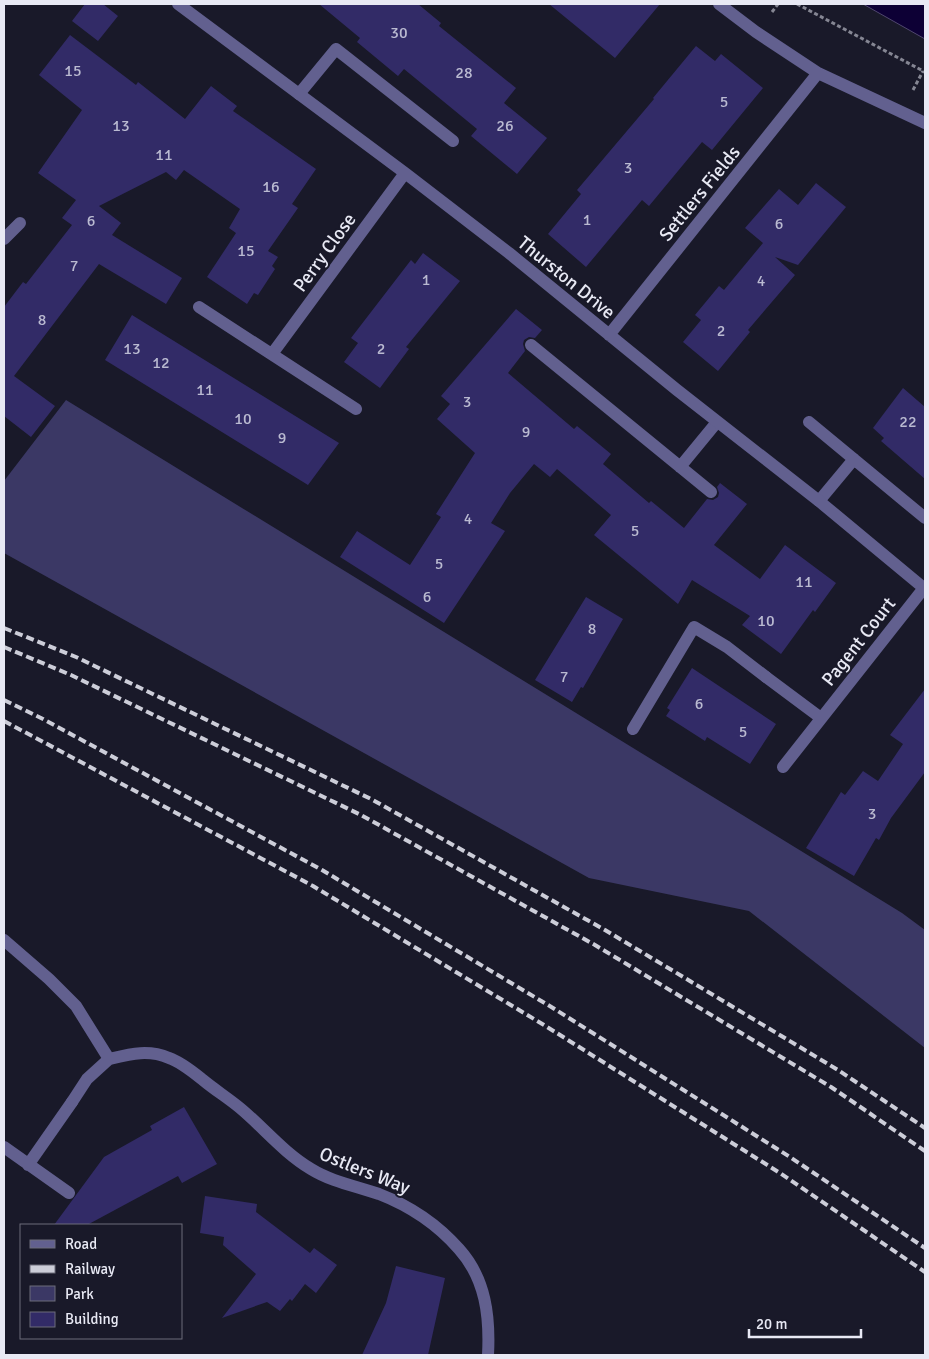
<svg xmlns="http://www.w3.org/2000/svg" width="929" height="1359" font-family="Signika,sans-serif">
<style>
.green{fill:#3b3865}
.water{fill:#0d0035;stroke:#4f466e}
.building{fill:#322b67}
.lines{fill:none;stroke-linecap:round;stroke-linejoin:round}
.path{stroke:#858693;stroke-width:3;stroke-dasharray:4 2.5;stroke-linecap:butt}
.service{stroke:#62608f;stroke-width:12}
.minor{stroke:#62608f;stroke-width:12}
.rail{stroke:#cccdd8;stroke-width:4;stroke-dasharray:8 4;stroke-linecap:butt}
.labels{text-anchor:middle;stroke-width:4;stroke-linejoin:round;paint-order:stroke}
.number-label{font-size:16px;fill:#babad1}
.street-label{font-size:19px;fill:#e8e9f4;stroke:#191929}
</style>
<rect width="100%" height="100%" fill="#191929"/>
<path class="green" d="M66,400L902,913L925,930V1048L749,911L589,878L4,553V481Z"/>
<path class="water" d="M863,4H925V39Z"/>
<path class="building" d="M85,4H103L118,16L98,41L72,21Z
M319,4H418L441,23L439,26L516,88L504,103L547,138L517,174L471,136L477,129L404,69L398,76L357,42L360,38Z
M549,4H660L615,58Z
M70,35L136,85L138,82L185,119L211,86L237,106L233,111L316,169L292,204L298,208L268,251L278,257L272,266L275,269L258,295L254,293L247,304L207,277L236,233L229,228L240,209L184,170L176,180L166,172L99,206L121,223L112,235L182,278L166,304L99,264L14,376L55,406L31,437L4,416V307L23,282L26,284L72,225L62,218L76,200L38,173L82,110L39,75Z
M696,46L715,61L721,54L763,88L712,150L702,142L649,206L642,200L586,267L548,234L581,194L577,190L654,99L653,98Z
M816,183L846,207L798,265L775,257L795,275L748,330L750,332L718,371L683,342L701,320L695,315L719,286L724,290L763,243L745,228L779,189L798,205Z
M423,253L460,281L406,347L409,349L380,388L344,362L358,343L351,338L411,260L415,264Z
M516,309L542,330L535,338L529,337L524,340L523,344L525,351L508,373L574,429L577,426L611,454L603,464L649,503L651,501L684,528L707,499L713,500L718,497L719,493L717,487L720,483L747,504L714,545L760,579L785,545L836,583L815,612L813,610L781,654L742,625L750,616L692,580L678,604L594,535L611,515L557,469L550,477L534,464L510,493L491,523L505,531L444,623L340,557L357,531L410,565L441,517L436,514L475,453L437,419L450,404L441,396Z
M132,315L339,443L308,485L105,360Z
M903,388L925,407V479L881,441L884,438L873,428Z
M586,597L623,619L583,688L581,687L572,702L535,680Z
M692,668L776,724L750,764L707,737L705,741L666,716L670,710L667,708Z
M925,689V772L891,818L879,840L876,838L854,876L806,848L841,792L845,795L863,771L878,781L903,744L890,735Z
M184,1107L217,1164L182,1183L178,1176L87,1225H54L104,1157L152,1130L150,1126Z
M205,1196L257,1204L256,1212L310,1253L314,1248L337,1265L316,1293L305,1284L292,1301L290,1299L280,1311L267,1302L222,1318L256,1274L223,1245L224,1237L200,1233Z
M396,1266L445,1278L428,1355H362L386,1303Z"/>
<g class="lines">
<path class="path" d="M797,4L925,72
M772,12L778,4
M913,90L923,71"/>
<path class="service" d="M299,94L336,49L453,141
M531,345L711,492
M809,422L925,518
M680,467L717,422
M819,501L854,459
M633,729L694,627L727,647L766,677
M4,1147L69,1193
M28,1165L72,1102"/>
<path class="minor" d="M178,4L405,173L509,253L677,390L819,501L925,589
M719,4L756,32L818,73L925,123
M4,239L20,223
M199,307L356,409
M609,335L818,73
M272,354L405,173
M766,677L821,718
M783,767L924,588
M4,940L49,979L76,1006L109,1059C130,1054 148,1049 169,1058C181,1062 193,1072 203,1080C215,1090 228,1098 240,1108C264,1128 284,1153 311,1169C332,1182 356,1186 379,1194C410,1206 437,1224 459,1249C486,1279 490,1317 488,1355
M72,1102L87,1079L109,1059"/>
<path class="rail" d="M4,628L76,657L371,799L605,930L838,1070L925,1128
M4,647L71,675L361,815L595,945L831,1087L925,1151
M4,700L43,719L322,870L553,1008L790,1157L925,1248
M4,721L313,886L544,1025L780,1173L925,1272"/>
</g>
<g class="labels">
<g class="number-label">
<text x="399" y="38">30</text>
<text x="73" y="76">15</text>
<text x="464" y="78">28</text>
<text x="724" y="107">5</text>
<text x="121" y="131">13</text>
<text x="505" y="131">26</text>
<text x="164" y="160">11</text>
<text x="628" y="173">3</text>
<text x="271" y="192">16</text>
<text x="587" y="225">1</text>
<text x="91" y="226">6</text>
<text x="779" y="229">6</text>
<text x="246" y="256">15</text>
<text x="74" y="271">7</text>
<text x="426" y="285">1</text>
<text x="761" y="286">4</text>
<text x="42" y="325">8</text>
<text x="721" y="336">2</text>
<text x="132" y="354">13</text>
<text x="381" y="354">2</text>
<text x="161" y="368">12</text>
<text x="205" y="395">11</text>
<text x="467" y="407">3</text>
<text x="243" y="424">10</text>
<text x="908" y="427">22</text>
<text x="526" y="437">9</text>
<text x="282" y="443">9</text>
<text x="468" y="524">4</text>
<text x="635" y="536">5</text>
<text x="439" y="569">5</text>
<text x="804" y="587">11</text>
<text x="427" y="602">6</text>
<text x="766" y="626">10</text>
<text x="592" y="634">8</text>
<text x="564" y="682">7</text>
<text x="699" y="709">6</text>
<text x="743" y="737">5</text>
<text x="872" y="819">3</text>
</g>
<g class="street-label">
<text transform="translate(699 193) rotate(-51)" y="7">Settlers Fields</text>
<text transform="translate(324 252) rotate(-54)" y="7">Perry Close</text>
<text transform="translate(567 277) rotate(39)" y="7">Thurston Drive</text>
<text transform="translate(858 641) rotate(-52)" y="7">Pagent Court</text>
<text transform="translate(365 1170) rotate(22)" y="7">Ostlers Way</text>
</g>
</g>
<rect width="929" height="1359" fill="none" stroke="#e8e9f4" stroke-width="10"/>
<rect x="20" y="1224" width="162" height="115" fill="#191929" stroke="#6c6c7a"/>
<rect x="30" y="1240" width="25" height="8" fill="#62608f" stroke="#6c6c7a"/>
<text x="65" y="1249" font-size="15" fill="#e8e9f4">Road</text>
<rect x="30" y="1265" width="25" height="8" fill="#cccdd8" stroke="#6c6c7a"/>
<text x="65" y="1274" font-size="15" fill="#e8e9f4">Railway</text>
<rect x="30" y="1286" width="25" height="15" fill="#3b3865" stroke="#6c6c7a"/>
<text x="65" y="1299" font-size="15" fill="#e8e9f4">Park</text>
<rect x="30" y="1312" width="25" height="15" fill="#322b67" stroke="#6c6c7a"/>
<text x="65" y="1324" font-size="15" fill="#e8e9f4">Building</text>
<path d="M749 1329v8h112v-8" fill="none" stroke="#e8e9f4" stroke-width="2.5"/>
<text x="756" y="1329" font-size="15" fill="#e8e9f4" stroke="#191929" stroke-width="4" paint-order="stroke">20 m</text>
</svg>
